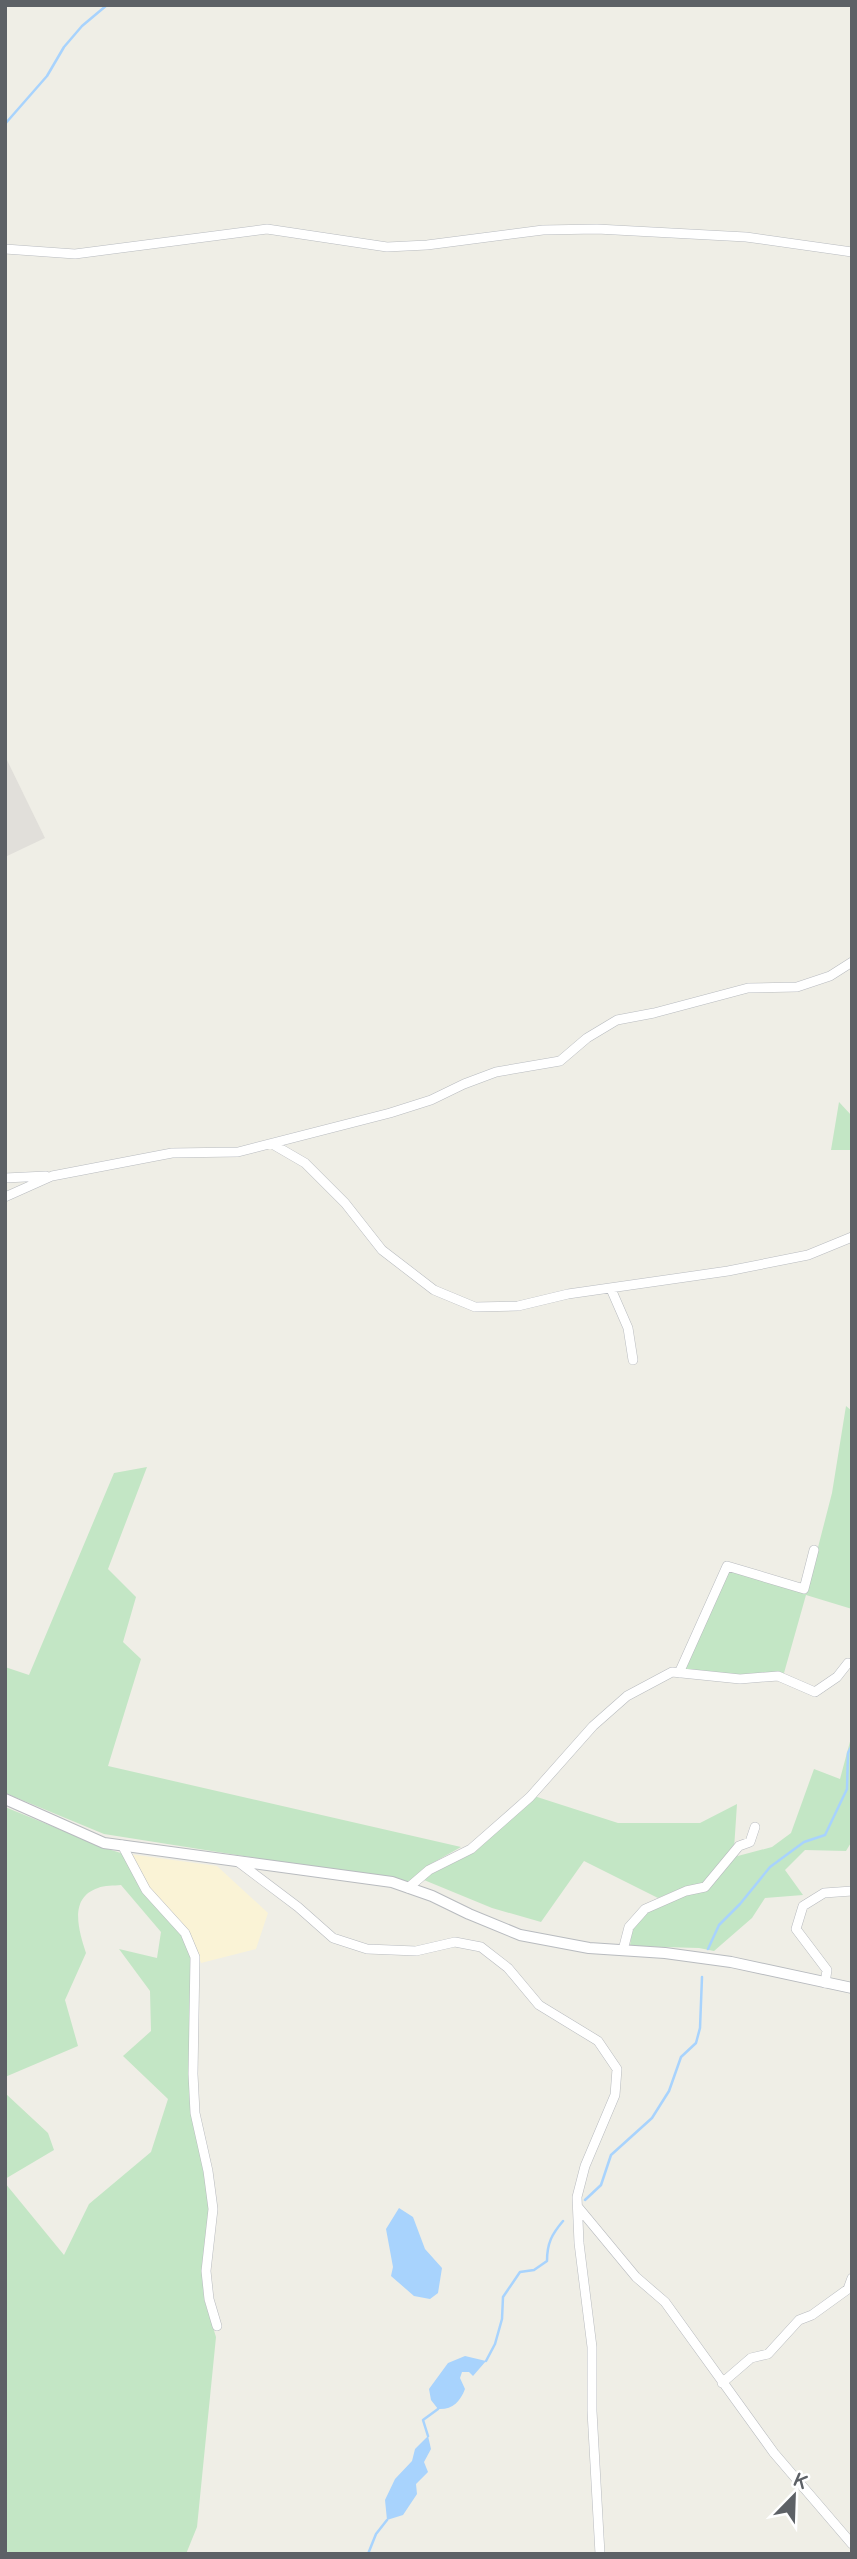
<svg xmlns="http://www.w3.org/2000/svg" width="857" height="2559" font-family="'Varela Round',sans-serif">
<style>
.industrial{fill:#e1dfda}
.green{fill:#c3e6c5}
.sand{fill:#faf3d6}
.water{fill:#a8d3fd}
.lines{fill:none;stroke-linecap:round;stroke-linejoin:round}
.stream{stroke:#a8d3fd;stroke-width:2.5}
.minor-casing{stroke:#b8bbbf;stroke-width:10}
.tertiary-casing{stroke:#b8bbbf;stroke-width:12}
.minor{stroke:#fff;stroke-width:9}
.tertiary{stroke:#fff;stroke-width:10}
</style>
<rect width="100%" height="100%" fill="#efeee6"/>
<path class="industrial" d="M5,756L45,838L5,857Z"/>
<path class="green" d="M839,1102L852,1116V1150H831Z
M846,1406L852,1411V1609L806,1595L784,1673L741,1676L683,1671L728,1570L806,1594L832,1493Z
M147,1467L108,1569L136,1597L123,1642L141,1659L108,1766L461,1847L427,1866L408,1882L104,1834L5,1793V1667L29,1675L114,1473Z
M852,1734V1841L846,1851L805,1850L785,1870L803,1895L765,1898L752,1918L714,1951L699,1948L630,1946L632,1928L648,1911L687,1895L706,1891L734,1857L772,1847L791,1833L814,1769L840,1779Z
M534,1796L618,1823H700L737,1804L734,1849L705,1883L687,1886L658,1898L584,1861L541,1922L492,1908L424,1880L432,1872L475,1852Z
M5,1807L108,1849L124,1854L181,1934L191,1957L190,2058L209,2207L203,2273L204,2299L216,2337L197,2527L186,2554H5V2183L64,2255L89,2204L151,2152L168,2099L123,2056L151,2031L150,1991L119,1949L157,1958L161,1932L121,1885C114,1886 104,1885 98,1888C68,1898 79,1931 86,1953L65,2000L78,2046L5,2077Z
M5,2093L48,2133L54,2150L5,2179Z"/>
<path class="sand" d="M129,1854L217,1866L268,1913L256,1949L201,1963L190,1935L147,1889Z"/>
<path class="water" d="M399,2208L413,2217L425,2249L442,2268L438,2293L430,2299L414,2296L391,2276L393,2267L386,2229Z
M465,2356L486,2361L473,2376L469,2372H462L460,2378L465,2389C460,2402 452,2410 438,2409L431,2400L429,2389L448,2363Z
M428,2436L431,2449L424,2462L428,2472L416,2484L417,2494L403,2515L387,2520L385,2500L395,2479L412,2461L415,2449Z"/>
<g class="lines">
<path class="stream" d="M5,124L47,76L64,47L82,26L107,5
M708,1949L719,1925L740,1904L770,1867L804,1842L825,1835L847,1789L848,1753L852,1745
M585,2200L601,2185L611,2155L652,2118L669,2091L681,2057L696,2043L700,2028L702,1977
M486,2361L495,2344L502,2319L503,2297L520,2272L534,2270L547,2261C547,2243 552,2234 563,2221
M428,2436L423,2420L438,2409
M368,2554L376,2534L387,2520"/>
<defs>
<path id="minor" d="M5,249L75,254L267,229L387,247L427,245L543,230L597,229L746,237L852,252
M274,1145L305,1163L345,1203L382,1250L434,1290L475,1307L518,1306L568,1294L728,1271L808,1255L852,1237
M5,1178L46,1176
M5,1197L52,1176L172,1153L238,1152L390,1113L431,1100L464,1084L496,1072L560,1061L587,1038L617,1020L654,1013L748,988L797,987L830,976L852,962
M611,1289L628,1328L633,1360
M679,1673L727,1566L804,1589L814,1550
M122,1845L146,1890L185,1933L195,1957L193,2074L195,2113L208,2171L213,2209L206,2271L209,2299L217,2326
M237,1861L298,1907L333,1938L367,1949L416,1951L455,1942L481,1947L508,1968L539,2005L598,2041L617,2069L615,2095L585,2166L577,2197L579,2243L592,2347V2411L600,2554
M408,1888L429,1870L471,1849L530,1797L593,1726L627,1696L672,1672L740,1679L778,1676L815,1692L837,1677L848,1663
M623,1950L629,1927L645,1909L686,1891L705,1887L739,1846L750,1842L755,1827
M825,1983L827,1970L796,1929L803,1906L824,1893L852,1891
M578,2207L636,2277L665,2302L774,2453L852,2544
M722,2383L751,2358L768,2354L799,2320L812,2315L848,2289L852,2278"/>
<path id="tertiary" d="M5,1799L104,1843L392,1882L432,1896L469,1914L520,1935L589,1948L665,1953L731,1962L852,1988"/>
</defs>
<use href="#minor" class="minor-casing"/>
<use href="#tertiary" class="tertiary-casing"/>
<use href="#minor" class="minor"/>
<use href="#tertiary" class="tertiary"/>
</g>
<rect width="857" height="2559" fill="none" stroke="#5d6166" stroke-width="14"/>
<g transform="translate(794 2496) rotate(23)" stroke="#ffffff" stroke-width="5" paint-order="stroke">
<path d="M0-5L12 26L0 18L-12 26Z" fill="#5d6166"/>
<text y="-10" font-size="19" font-weight="bold" text-anchor="middle" fill="#5d6166">K</text>
</g>
</svg>
